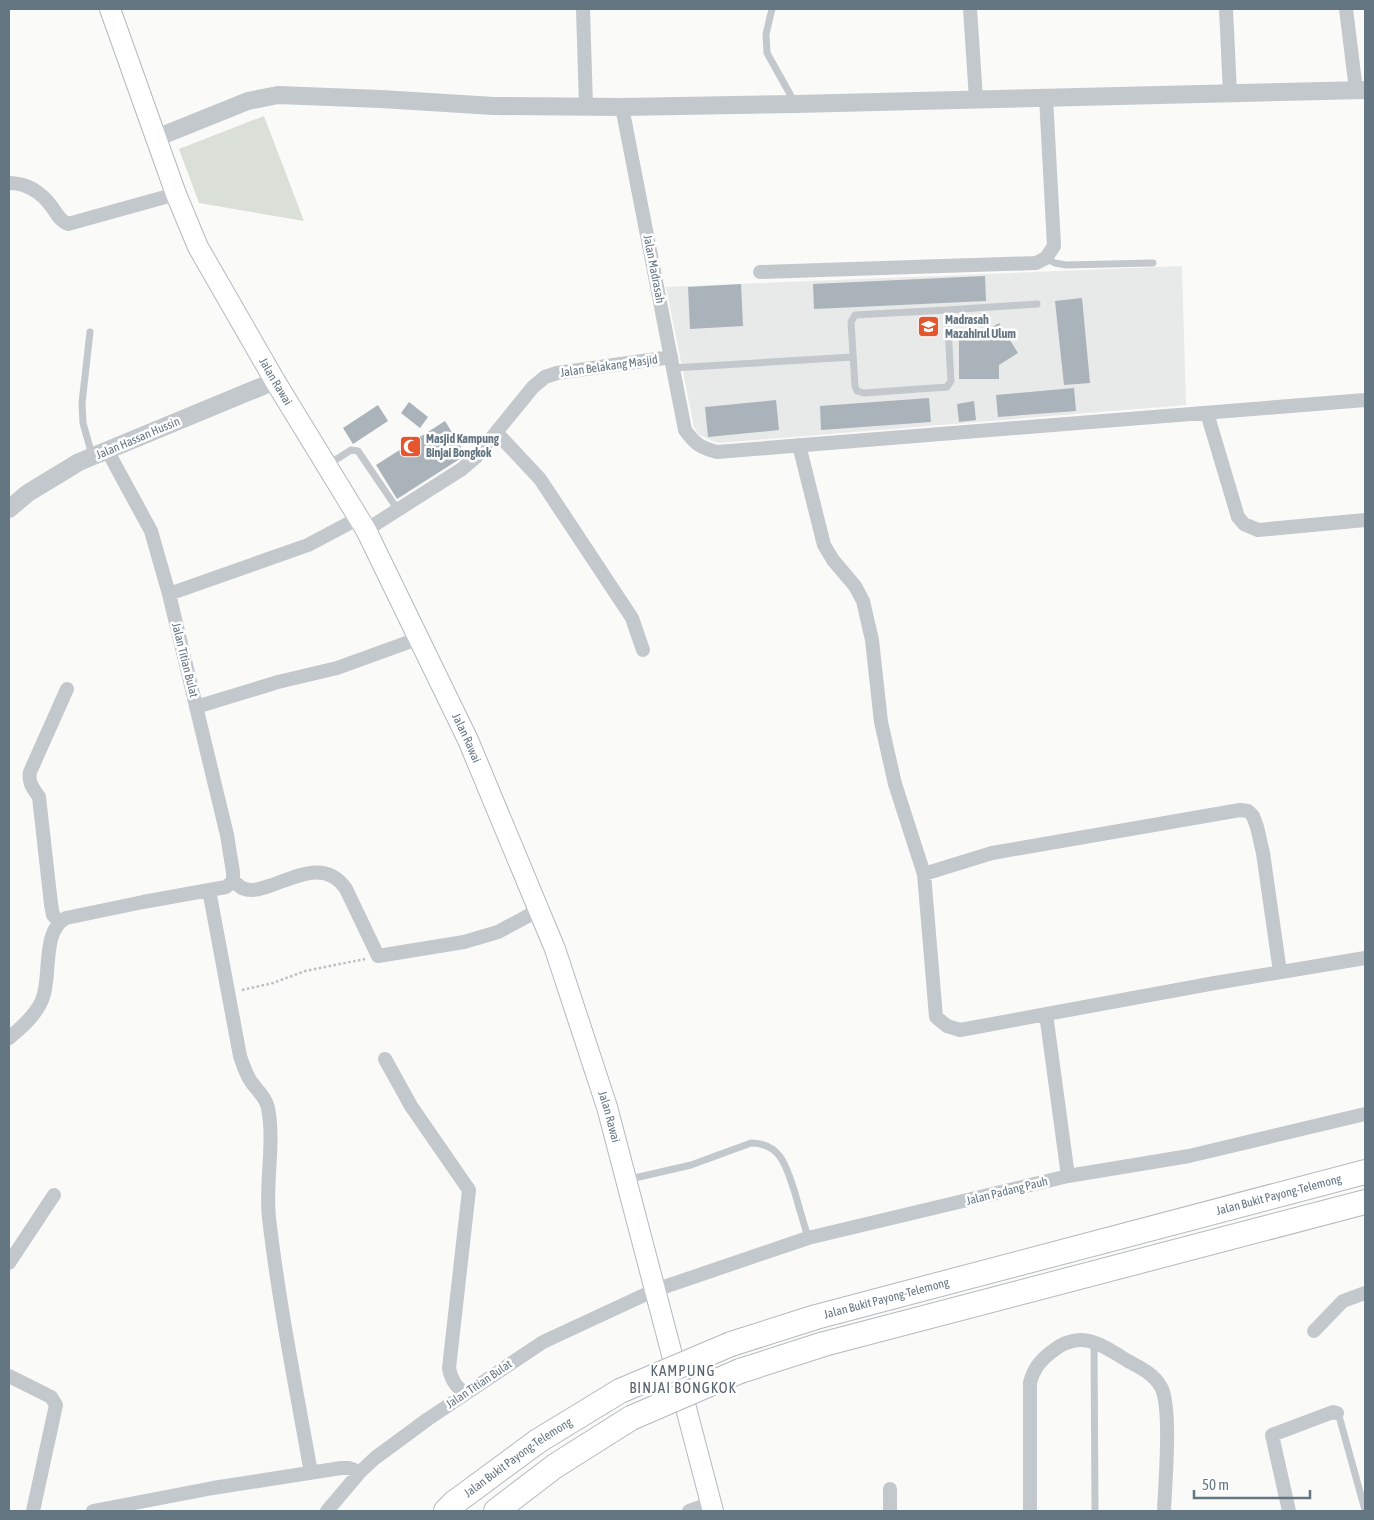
<svg xmlns="http://www.w3.org/2000/svg" width="1374" height="1520" font-family="'Asap Condensed',sans-serif">
<style>
.built{fill:#e8e9e9}
.green{fill:#dadfd7}
.building{fill:#aab3b9}
.lines{fill:none;stroke-linecap:round;stroke-linejoin:round}
.secondary-casing{stroke:#b3babf;stroke-width:22}
.trunk-casing{stroke:#b4b9bd;stroke-width:26}
.path{stroke:#bbbfc2;stroke-width:2.5;stroke-dasharray:2.5 2.5;stroke-linecap:butt}
.service{stroke:#c3c8cc;stroke-width:7}
.minor{stroke:#c3c8cc;stroke-width:14}
.tertiary{stroke:#c3c8cc;stroke-width:18}
.secondary{stroke:#fff;stroke-width:20}
.trunk{stroke:#fff;stroke-width:24}
.trunk-bridge-casing{stroke:#b4b9bd;stroke-width:26;stroke-linecap:butt}
.trunk-bridge{stroke:#fff;stroke-width:24}
.labels{text-anchor:middle;stroke-width:5;stroke-linejoin:round;paint-order:stroke}
.street-label{font-size:12px;fill:#657683;stroke:#fff}
.poi-label{font-size:12px;font-weight:bold;fill:#657683;stroke:#fff;text-anchor:start}
.quarter-label{font-size:15px;letter-spacing:1px;fill:#57646e;stroke:#fff}
</style>
<rect width="100%" height="100%" fill="#fafaf8"/>
<path class="built" d="M1182,266L1186,405L718,443L699,435L694,427L666,287Z"/>
<path class="green" d="M264,116L304,221L199,203L179,149Z"/>
<path class="building" d="M985,276L986,301L814,309L813,284Z
M741,284L743,326L690,329L688,287Z
M1082,298L1090,383L1064,385L1055,301Z
M999,323L1018,353L999,365V379H959V337H976Z
M1074,388L1076,411L998,417L996,395Z
M929,398L931,422L821,430L820,406Z
M776,400L779,430L708,437L705,407Z
M974,401L976,420L959,422L957,404Z
M409,402L428,417L420,428L401,413Z
M378,405L388,421L353,444L343,428Z
M445,421L466,455L397,499L376,465Z"/>
<g class="lines">
<defs>
<g id="secondary">
<path id="s1" d="M110,9L176,194L198,247L275,381L366,530L468,740L555,949L607,1107L713,1511"/>
</g>
<g id="trunk">
<path id="s2" d="M731,1344L816,1317L1365,1172"/>
<path d="M740,1371L824,1344L1365,1202"/>
<path id="s3" d="M446,1511L454,1503L538,1441L620,1391"/>
<path d="M496,1511L555,1466L631,1418"/>
</g>
</defs>
<use href="#secondary" class="secondary-casing"/>
<use href="#trunk" class="trunk-casing"/>
<path class="path" d="M242,990L273,983L305,971L365,959"/>
<path class="service" d="M772,9L766,34L767,53L795,103
M1046,258L1055,263L1066,265L1153,263
M947,310L951,381L947,387L864,393L857,391L855,386L851,322L855,315Z
M947,310L1037,304
M90,332L82,403L83,423L92,455
M673,368L853,357
M329,464L351,450L358,451L398,510
M626,1180L691,1165L751,1143C782,1143 787,1169 795,1193C799,1208 804,1223 808,1238
M1094,1343L1095,1511
M1337,1413L1339,1416L1365,1510"/>
<path class="minor" d="M583,9L586,106
M970,9L976,99
M1226,9L1230,93
M1346,9L1356,90
M622,107L685,430C695,444 701,448 717,452L1365,400
M9,183C27,183 41,192 52,207C57,214 60,221 68,224L176,194
M760,272L1036,263L1046,258L1054,246L1046,97
M1207,413L1238,517L1244,524L1258,530L1365,520
M496,432L540,479L632,618L643,650
M799,445L824,545L833,560L855,586L863,601L872,640L881,722L895,784L924,874L936,1017L947,1026L960,1030L1215,983L1365,958
M107,450L151,531L169,594L227,835L233,872V881
M366,530L462,469L476,457L533,387L545,377L557,373L671,357
M169,594L308,545L359,518
M196,707L278,682L337,668L420,638
M924,874L992,853L1240,810L1248,811L1253,816L1257,827L1263,853L1280,972
M233,881C236,883 239,886 242,888C251,892 260,889 269,886C296,877 326,859 346,889L378,956L464,942L498,932L539,910
M209,890L240,1056C243,1065 246,1075 252,1083C258,1091 266,1098 268,1108C275,1144 265,1182 269,1218C279,1304 296,1388 311,1473
M59,922L53,915L51,904L39,797C33,788 28,783 30,772L67,689
M1046,1014L1068,1176
M9,1038C21,1028 36,1015 42,1000C52,977 41,931 66,918L143,902L226,887L233,881
M385,1059L411,1106L469,1190L449,1368C451,1380 456,1386 465,1394
M9,1263L54,1195
M1314,1331L1343,1301L1365,1293
M9,1376L51,1397L56,1405L33,1511
M890,1489V1511
M93,1511L213,1488L341,1468H349L360,1472
M327,1511L360,1472L375,1458L428,1419L543,1342L655,1290L808,1238L1068,1176L1189,1156L1365,1114
M689,1511L711,1503
M1030,1511V1383C1033,1370 1039,1362 1050,1353C1080,1328 1100,1344 1128,1361C1141,1368 1154,1374 1161,1387C1172,1407 1165,1485 1164,1511
M1289,1511L1272,1435L1333,1412L1337,1413"/>
<path class="tertiary" d="M156,138L248,101L278,95L381,99L494,106L622,107L796,104L1365,90
M9,509L28,493L79,462L275,381"/>
<use href="#secondary" class="secondary"/>
<use href="#trunk" class="trunk"/>
<defs>
<path id="trunk-bridge" d="M620,1391L731,1344
M631,1418L740,1371"/>
</defs>
<use href="#trunk-bridge" class="trunk-bridge-casing"/>
<use href="#trunk-bridge" class="trunk-bridge"/>
</g>
<defs>
<symbol id="school-square" viewBox="-11 -11 22 22"><rect x="-9" y="-9" width="18" height="18" rx="4" fill="#e4572e" stroke="#fff"/><path d="M0-5L7-2L0 1L-7-2ZM-4 1L0 2.5L4 1V4Q0 6-4 4Z" fill="#fff"/></symbol>
<symbol id="mosque-square" viewBox="-11 -11 22 22"><rect x="-9" y="-9" width="18" height="18" rx="4" fill="#e4572e" stroke="#fff"/><path d="M3.5-4.9A6 6 0 1 0 3.5 4.9A5 5 0 1 1 3.5-4.9Z" fill="#fff"/></symbol>
</defs>
<g fill-rule="evenodd">
<use href="#school-square" x="916" y="314" width="25" height="25"/>
<use href="#mosque-square" x="398" y="434" width="25" height="25"/>
</g>
<g class="labels">
<g class="street-label">
<text transform="translate(654 269) rotate(79)" y="4">Jalan Madrasah</text>
<text transform="translate(609 366) rotate(-8)" y="4">Jalan Belakang Masjid</text>
<text dy="4" stroke="none"><textPath href="#s1" startOffset="409">Jalan Rawai</textPath></text>
<text transform="translate(138 438) rotate(-23)" y="4">Jalan Hassan Hussin</text>
<text transform="translate(185 660) rotate(76)" y="4">Jalan Titian Bulat</text>
<text dy="4" stroke="none"><textPath href="#s1" startOffset="814">Jalan Rawai</textPath></text>
<text dy="4" stroke="none"><textPath href="#s1" startOffset="1219">Jalan Rawai</textPath></text>
<text transform="translate(1007 1191) rotate(-14)" y="4">Jalan Padang Pauh</text>
<text dy="4" stroke="none"><textPath href="#s2" startOffset="568">Jalan Bukit Payong-Telemong</textPath></text>
<text dy="4" stroke="none"><textPath href="#s2" startOffset="162">Jalan Bukit Payong-Telemong</textPath></text>
<text transform="translate(479 1384) rotate(-34)" y="4">Jalan Titian Bulat</text>
<text dy="4" stroke="none"><textPath href="#s3" startOffset="90">Jalan Bukit Payong-Telemong</textPath></text>
</g>
<g class="poi-label">
<text x="945" y="324">Madrasah<tspan x="945" dy="14">Mazahirul Ulum</tspan></text>
<text x="426" y="443">Masjid Kampung<tspan x="426" dy="14">Binjai Bongkok</tspan></text>
</g>
<g class="quarter-label">
<text x="683" y="1376">KAMPUNG<tspan x="683" dy="17">BINJAI BONGKOK</tspan></text>
</g>
</g>
<rect width="1374" height="1520" fill="none" stroke="#657683" stroke-width="20"/>
<path d="M1194 1490v8h116v-8" fill="none" stroke="#657683" stroke-width="2.5"/>
<text x="1202" y="1490" font-size="15" fill="#657683" stroke="#ffffff" stroke-width="4" paint-order="stroke">50 m</text>
</svg>
